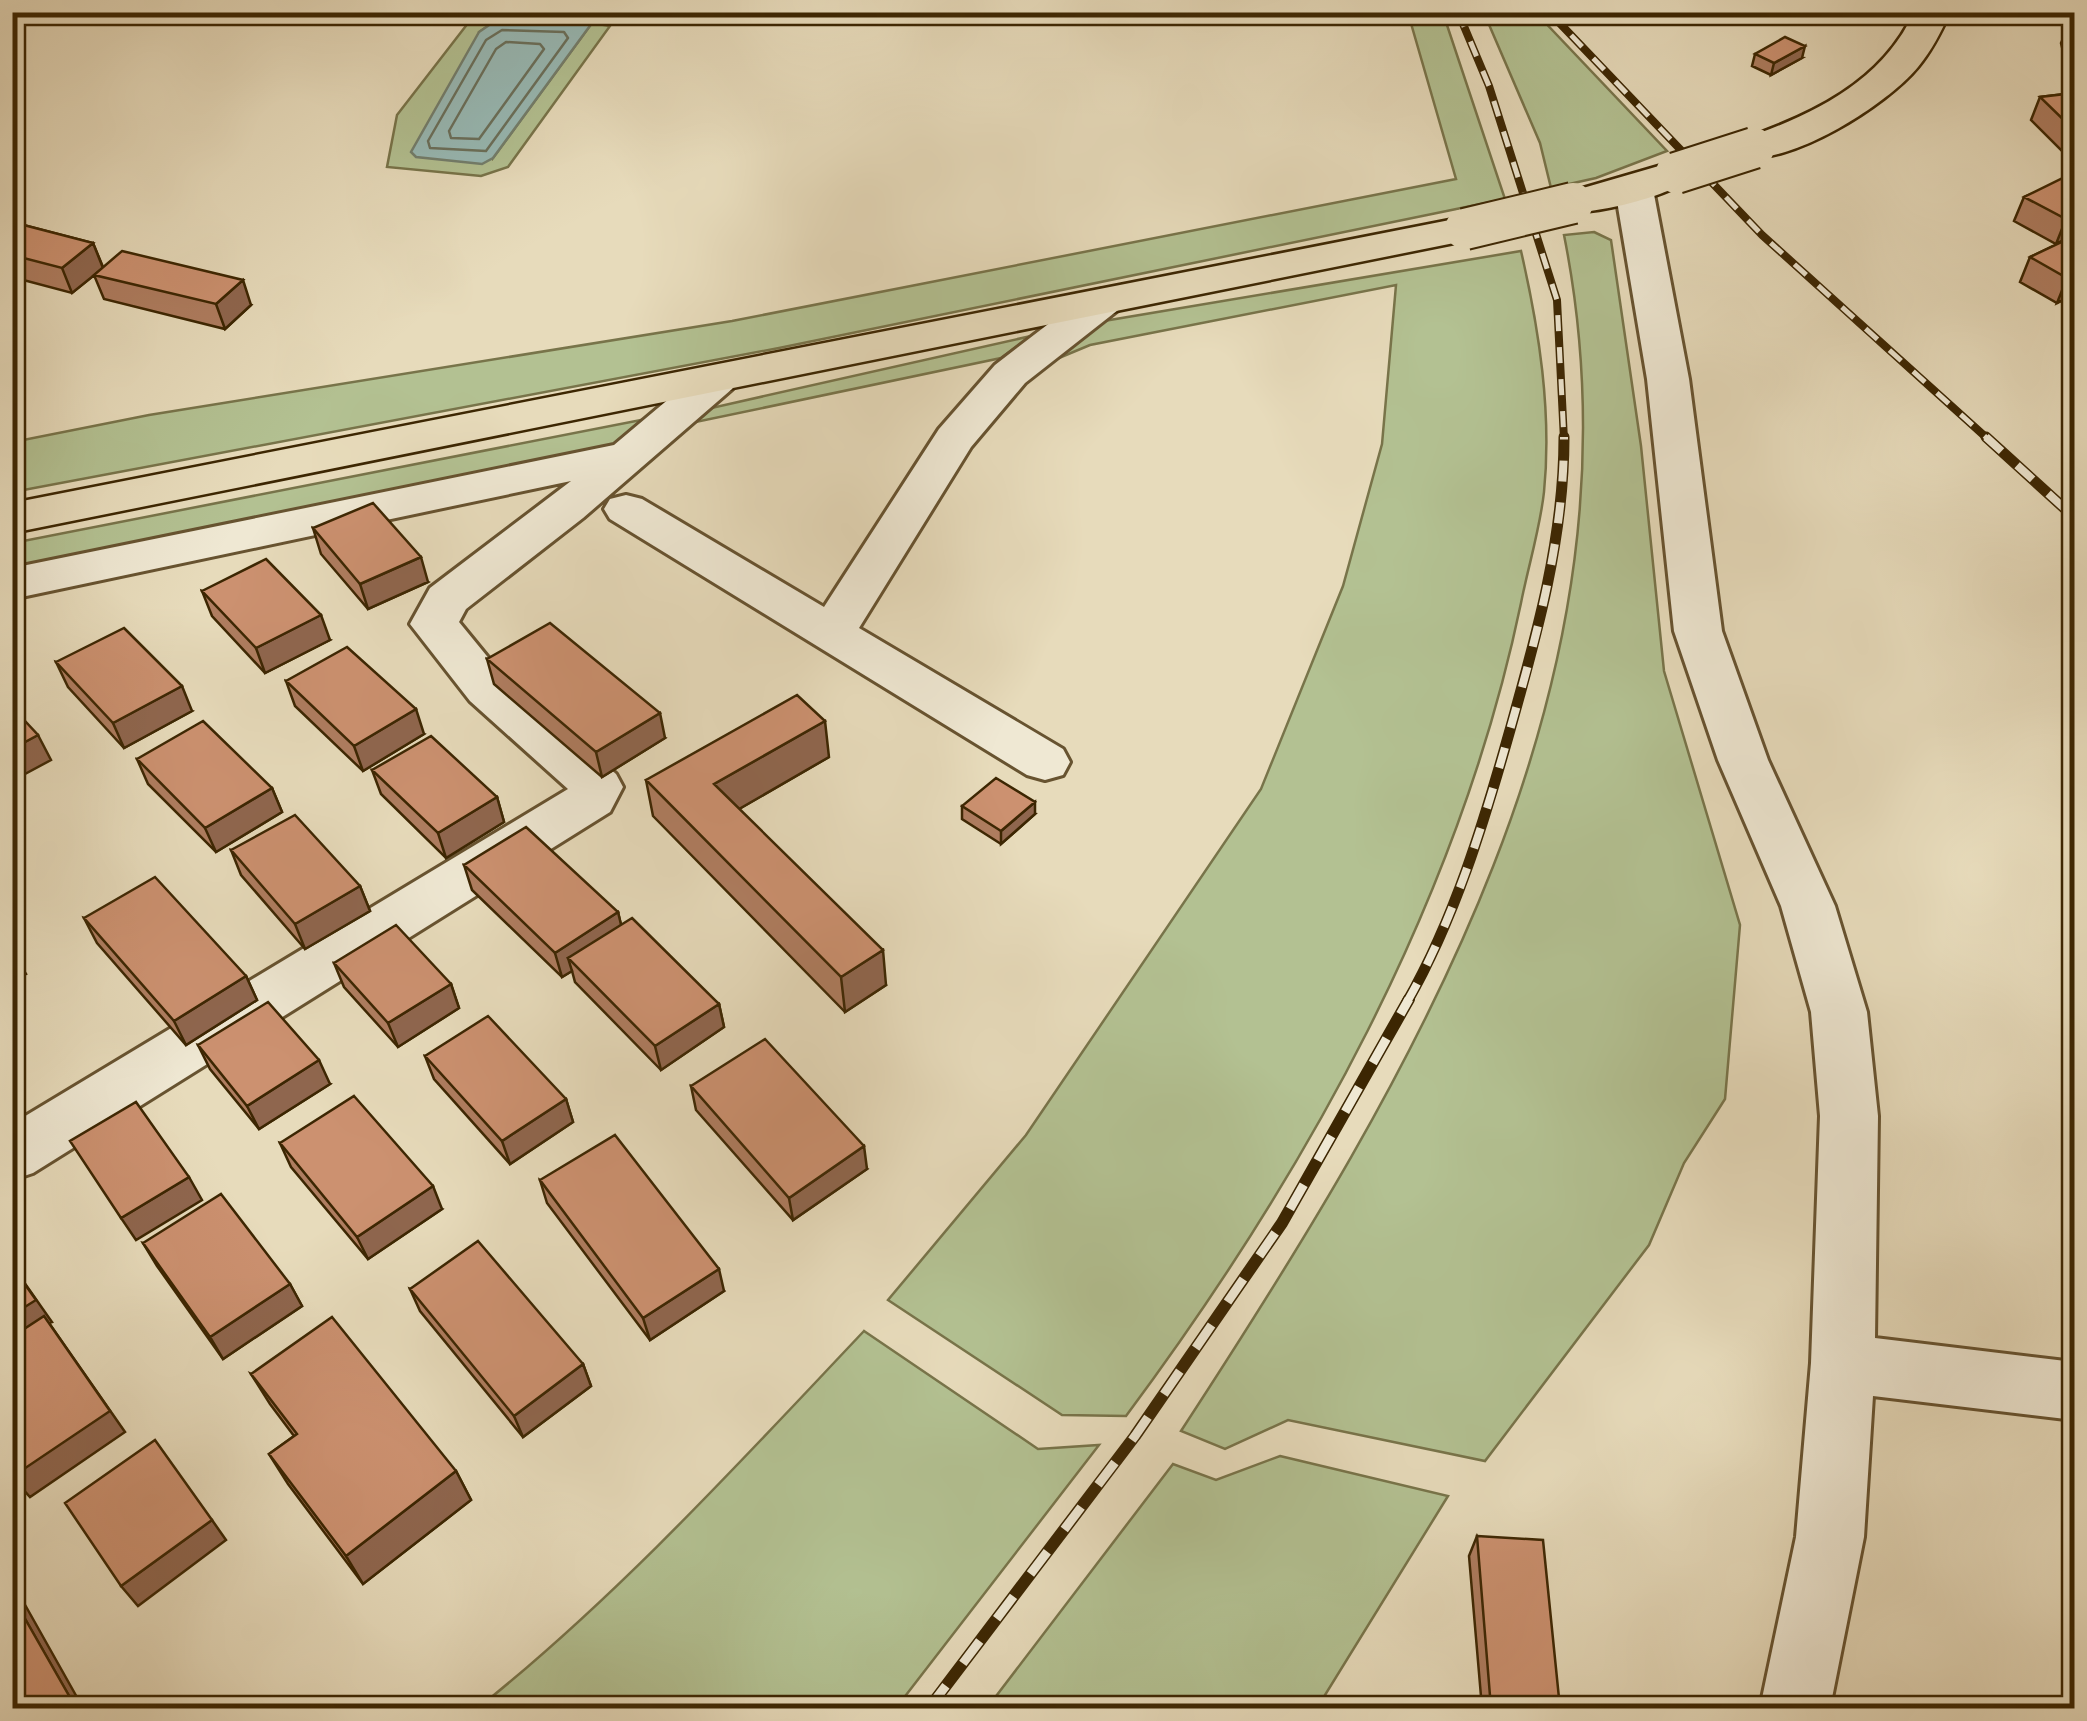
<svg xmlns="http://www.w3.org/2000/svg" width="2087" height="1721" font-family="'IM FELL Double Pica',serif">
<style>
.green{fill:#b3c192;stroke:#78744a;stroke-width:2.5}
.water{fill:#98bab6;stroke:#737f6e;stroke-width:2.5}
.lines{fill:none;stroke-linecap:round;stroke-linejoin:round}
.shore{stroke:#6a705c;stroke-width:2.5}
.minor-casing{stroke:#675330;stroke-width:6}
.primary-casing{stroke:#3c2602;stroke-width:5}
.minor{fill:#efe8d3;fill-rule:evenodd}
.primary{fill:#e7dbbb;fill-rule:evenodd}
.rail-far2-casing{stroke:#3c2602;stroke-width:8}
.rail-far1-casing{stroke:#3c2602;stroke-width:11}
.rail-casing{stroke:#3c2602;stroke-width:12}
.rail-far2{stroke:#efe8d3;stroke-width:5;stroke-dasharray:16;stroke-linecap:butt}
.rail-far1{stroke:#efe8d3;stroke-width:8;stroke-dasharray:21;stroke-linecap:butt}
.rail{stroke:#efe8d3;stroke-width:9;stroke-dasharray:28;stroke-linecap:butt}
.primary-bridge-casing{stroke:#3c2602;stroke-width:44;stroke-linecap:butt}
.primary-bridge{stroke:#e7dbbb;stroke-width:40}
.wall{fill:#af7d60;stroke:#3c2602;stroke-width:2.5}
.shaded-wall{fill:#8f664e;stroke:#3c2602;stroke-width:2.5}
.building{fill:#cc9170;stroke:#3c2602;stroke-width:2.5}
</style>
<rect width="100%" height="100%" fill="#e7dbbb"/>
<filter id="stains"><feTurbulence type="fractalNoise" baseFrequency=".002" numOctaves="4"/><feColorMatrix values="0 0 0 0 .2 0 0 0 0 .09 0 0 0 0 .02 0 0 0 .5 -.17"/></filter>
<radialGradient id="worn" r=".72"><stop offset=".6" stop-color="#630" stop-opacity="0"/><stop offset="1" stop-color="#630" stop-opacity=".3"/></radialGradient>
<path class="green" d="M1408,13H1443L1505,199L779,348L13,492V442L149,415L732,321L1456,179Z
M1484,13H1536L1667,151L1596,178L1551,188L1540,143Z
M472,18L498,19L479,32L493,158L592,23L610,26L508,167L481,176L387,167L397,115Z
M1594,232L1611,240L1641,446L1664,671L1740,925L1725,1099L1684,1163L1649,1245L1485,1461L1288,1420L1225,1449L1181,1431C1414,1074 1653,680 1564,235Z
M1521,251C1539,329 1552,412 1544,492C1540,529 1528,567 1521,603C1459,901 1306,1174 1126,1416L1062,1415L888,1300L1026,1135L1261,789L1343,586L1382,444L1396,285L1090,345L1023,373L1104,321Z
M1031,336L1001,358L691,423L698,411Z
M646,419L614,451L13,571V543Z
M864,1331L1038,1449L1099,1445L896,1708H478C618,1596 741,1461 864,1331Z
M1280,1456L1448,1496L1317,1708H987L1173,1464L1216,1480Z"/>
<path class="water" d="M498,19L592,23L493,158L482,164L416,157L411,152L479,32Z"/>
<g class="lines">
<path class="shore" d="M502,30L564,32L568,38L486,151L430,148L428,141L486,40Z
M506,42L540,44L544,49L479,139L451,138L449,131L496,49Z"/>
<defs>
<path id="minor" d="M1634,178L1647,181L1653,189L1689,379L1722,631L1768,760L1835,906L1867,1012L1878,1116L1875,1338L2074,1362V1420L1873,1396L1864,1537L1830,1708H1760L1796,1537L1811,1363L1820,1116L1811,1012L1781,906L1718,760L1674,631L1647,379L1615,189L1621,181Z
M1104,289L1118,292L1124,301L1118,310L1025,383L971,447L859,628L1063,749L1070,762L1063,775L1045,780L1027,775L610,519L604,509L610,499L626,495L642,499L824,607L939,429L995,365L1090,292Z
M717,367L732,371L738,380L732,389L583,518L466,609L459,622L504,677L616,774L623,787L610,812L33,1173L12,1180V1124L568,789L470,701L410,624L430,588L571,481L12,599V568L614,445L702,371Z"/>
<path id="primary" d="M1914,12H1950C1941,32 1932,50 1918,67C1888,104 1788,168 1740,156L1735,148L1740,140C1810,116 1882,83 1914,12Z
M1676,161L1690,165L1696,173C1680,195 1585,218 1559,211L1553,203L1559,195Z
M1465,217L1479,220L1485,229L1479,238L12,533V503Z"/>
</defs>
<use href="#minor" class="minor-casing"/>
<use href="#primary" class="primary-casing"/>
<use href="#minor" class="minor"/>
<use href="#primary" class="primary"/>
<defs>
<path id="rail-far2" d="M1458,12L1489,86L1557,300L1564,440
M1549,12L1762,235L1989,440"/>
<path id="rail-far1" d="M1986,437L2074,517
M1407,1002C1455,918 1484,822 1510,730C1537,634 1564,538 1564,437"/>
<path id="rail" d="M929,1708L1135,1436L1282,1223L1409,999"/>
</defs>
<use href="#rail-far2" class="rail-far2-casing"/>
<use href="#rail-far1" class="rail-far1-casing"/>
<use href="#rail" class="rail-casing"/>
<use href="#rail-far2" class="rail-far2"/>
<use href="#rail-far1" class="rail-far1"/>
<use href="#rail" class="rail"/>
<defs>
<path id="primary-bridge" d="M1676,173L1754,148
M1465,229L1573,203"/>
</defs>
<use href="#primary-bridge" class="primary-bridge-casing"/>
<use href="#primary-bridge" class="primary-bridge"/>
</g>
<path class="wall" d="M2022,12H2060L2057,21L2022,17Z
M2070,12H2074V73L2068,72L2061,43L2071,20Z
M1755,54L1802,58L1771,75L1752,66Z
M2074,93V161H2072L2031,120L2040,97Z
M2074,176V234L2056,244L2014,221L2024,197Z
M12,222L93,243L103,267L251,305L225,329L104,299L94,275L72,293L12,277Z
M2074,236V294L2057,303L2020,282L2030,257Z
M313,528L428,582L368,609L321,554Z
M202,591L330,640L265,673L212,616Z
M487,659L665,738L602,777L494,684Z
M56,662L192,711L124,748L68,687Z
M286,681L424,734L363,771L295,706Z
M829,757L739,809L886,985L845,1012L653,816L646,780Z
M137,759L272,788L282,812L216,852L148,784Z
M372,770L497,797L504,822L446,858L381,794Z
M962,806L1035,814L1001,844L962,819Z
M231,850L360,886L370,911L305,949L241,875Z
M464,865L618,912L621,925L719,1004L724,1027L661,1070L575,982L572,971L562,977L472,890Z
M84,918L246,976L257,1000L186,1045L97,943Z
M334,963L451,984L459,1008L398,1047L344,987Z
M198,1045L330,1084L259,1129L210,1069Z
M425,1056L566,1099L573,1122L510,1164L434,1079Z
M691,1086L867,1169L793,1220L696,1110Z
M280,1143L442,1209L368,1259L291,1167Z
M540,1180L724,1291L650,1340L547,1203Z
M143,1243L290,1284L302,1306L223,1359L157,1266Z
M410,1289L583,1364L591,1386L523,1437L420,1311Z
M251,1374L456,1471L471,1500L363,1584L288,1484L269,1454L294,1436L270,1404Z
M1477,1536L1560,1708H1482L1469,1556Z"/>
<path class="shaded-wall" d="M1805,46L1802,58L1771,75L1774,63Z
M2074,215V234L2056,244L2066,219Z
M93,243L103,268L72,293L62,268Z
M2074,275V294L2057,303L2067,278Z
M243,280L251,305L225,329L216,304Z
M421,557L428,582L368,609L360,584Z
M321,615L330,640L265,673L256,648Z
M182,686L192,711L124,748L113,723Z
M416,709L424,734L363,771L354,746Z
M660,713L665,738L602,777L596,752Z
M825,721L829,757L720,820L714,784Z
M38,735L51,760L12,781V749Z
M272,788L282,812L216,852L205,828Z
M497,797L504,822L446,858L438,833Z
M1035,802V814L1001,844V831Z
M360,886L370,911L305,949L295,924Z
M618,912L624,937L568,958L572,971L562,977L555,953Z
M883,950L886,985L845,1012L841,977Z
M12,951L26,974L12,981Z
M246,976L257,1000L186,1045L174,1021Z
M451,984L459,1008L398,1047L388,1023Z
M719,1004L724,1027L661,1070L655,1046Z
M319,1060L330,1084L259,1129L247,1106Z
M566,1099L573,1122L510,1164L502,1141Z
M864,1146L867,1169L793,1220L789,1198Z
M189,1177L202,1200L136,1240L121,1218Z
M433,1186L442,1209L368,1259L357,1237Z
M12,1265L52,1322L49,1323L125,1432L30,1497L12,1477Z
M719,1269L724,1291L650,1340L643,1318Z
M290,1284L302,1306L223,1359L210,1337Z
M583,1364L591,1386L523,1437L514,1416Z
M456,1471L471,1500L363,1584L346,1556Z
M212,1520L226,1540L138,1606L121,1586Z
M12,1585L15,1587L83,1708H76L12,1596Z"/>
<path class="building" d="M2070,20H2074V36Z
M1785,37L1805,46L1774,63L1755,54Z
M2074,93V130L2040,97Z
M2071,174L2074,176V215L2066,219L2024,197Z
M12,222L93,243L62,268L12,255Z
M2074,236V275L2067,278L2030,257Z
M122,251L243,280L216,304L94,275Z
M373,503L421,557L360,584L313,528Z
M266,559L321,615L256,648L202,591Z
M550,623L660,713L596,752L487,659Z
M124,628L182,686L113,723L56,662Z
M347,647L416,709L354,746L286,681Z
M797,695L825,721L714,784L883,950L841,977L646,780Z
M12,707L38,735L12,749Z
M203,721L272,788L205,828L137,759Z
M431,736L497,797L438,833L372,770Z
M996,778L1035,802L1001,831L962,806Z
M295,815L360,886L295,924L231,850Z
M526,827L618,912L555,953L464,865Z
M155,877L246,976L174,1021L84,918Z
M632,918L719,1004L655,1046L568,958Z
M396,925L451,984L388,1023L334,963Z
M268,1002L319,1060L247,1106L198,1045Z
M488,1016L566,1099L502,1141L425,1056Z
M765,1039L864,1146L789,1198L691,1086Z
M354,1096L433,1186L357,1237L280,1143Z
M136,1102L189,1177L121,1218L70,1141Z
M615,1135L719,1269L643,1318L540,1180Z
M221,1194L290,1284L210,1337L143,1243Z
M478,1241L583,1364L514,1416L410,1289Z
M12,1266L36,1300L12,1315Z
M44,1316L110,1411L12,1477V1337Z
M332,1317L456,1471L346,1556L269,1454L297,1434L251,1374Z
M155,1440L212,1520L121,1586L65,1503Z
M1477,1536L1543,1540L1560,1708H1491Z
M12,1596L76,1708H12Z
M1333,1700L1375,1708H1332Z"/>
<rect width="2087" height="1721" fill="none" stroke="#e7dbbb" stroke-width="50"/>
<rect x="15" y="15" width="2057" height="1691" fill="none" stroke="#3c2602" stroke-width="5"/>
<rect x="25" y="25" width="2037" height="1671" fill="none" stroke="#3c2602" stroke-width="2.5"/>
<rect width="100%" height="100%" filter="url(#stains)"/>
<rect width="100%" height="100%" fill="url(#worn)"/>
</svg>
